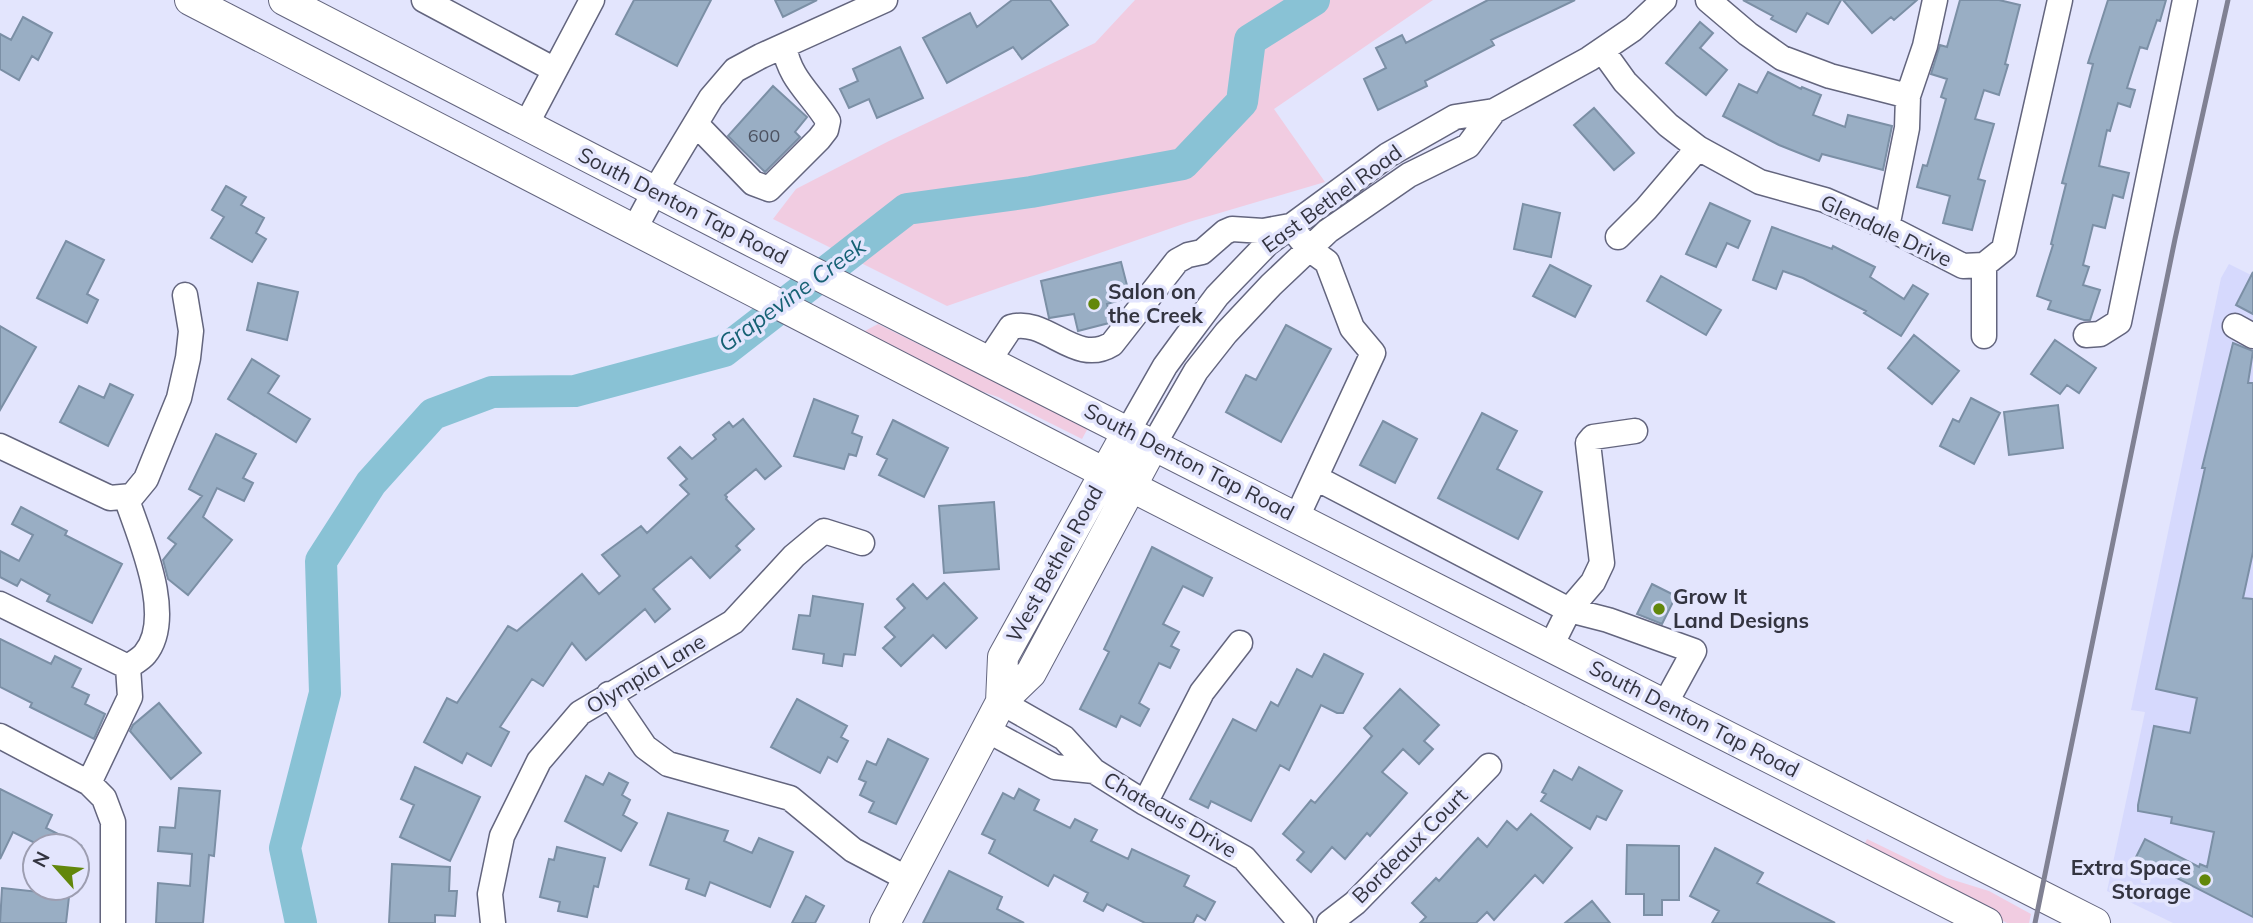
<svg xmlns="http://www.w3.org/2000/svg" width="2253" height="923" font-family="Mulish,sans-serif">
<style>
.built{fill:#d6d9fd}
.green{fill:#f1cce1}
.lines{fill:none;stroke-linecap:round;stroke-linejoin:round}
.river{stroke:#89c2d5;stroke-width:32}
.building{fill:#99aec4;stroke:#7b8fa5;stroke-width:2}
.minor-casing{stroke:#63657e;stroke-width:27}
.major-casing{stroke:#63657e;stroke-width:32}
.minor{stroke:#fff;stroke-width:24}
.major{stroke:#fff;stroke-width:30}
.rail{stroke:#808193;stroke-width:5}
.poi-dot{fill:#62870b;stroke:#e3e5fd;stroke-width:2.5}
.labels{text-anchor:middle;stroke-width:7;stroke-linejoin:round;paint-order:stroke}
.number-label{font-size:18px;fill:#4c5261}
.street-label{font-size:21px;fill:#333440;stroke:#e3e5fd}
.poi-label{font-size:21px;font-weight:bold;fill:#333440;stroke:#e3e5fd;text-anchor:start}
.water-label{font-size:23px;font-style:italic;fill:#166174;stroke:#e3e5fd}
</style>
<rect width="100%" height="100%" fill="#e3e5fd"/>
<path class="built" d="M2229,264L2253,276V923H2173L2107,891L2145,712L2131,710L2221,278Z"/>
<path class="green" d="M1135,0H1433L1274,109L1325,182L1189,222L947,306L773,219L796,189L889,141L1095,43Z
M878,324L1088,428L1082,439L998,397L969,387L861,333Z
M1867,839L1947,878L1989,891L2031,914L2029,923H2007L1862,849Z"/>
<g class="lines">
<path class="river" d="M301,923L285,848L325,693L321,561L371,483L433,414L492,392L575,391L724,351L907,209L1031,192L1183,164L1242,102L1250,40L1314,0"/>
</g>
<path class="building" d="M634,0H711L677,66L616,34Z
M775,0H817L783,17Z
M1012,0H1050L1068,25L1022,59L1013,47L947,83L923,38L970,13L977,27Z
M1488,0H1575L1491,40L1494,45L1425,81L1427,86L1378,110L1364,79L1386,68L1376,48L1402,35L1406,43Z
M1743,0H1841L1828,24L1807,13L1796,32L1771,19L1773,16Z
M1843,0H1917L1894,20L1891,17L1872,33Z
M1960,0H1999L2020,5L2005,64L2008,65L1999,95L1984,90L1975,119L1994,124L1978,179L1985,181L1972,230L1943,223L1950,196L1917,187L1923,165L1927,166L1946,99L1941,97L1947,79L1931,74L1940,45L1947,47Z
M2108,0H2166L2160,21L2157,20L2147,49L2140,47L2127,88L2135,90L2130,107L2118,103L2110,131L2107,130L2099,166L2129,173L2123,198L2113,195L2105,228L2093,225L2083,265L2089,267L2083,285L2100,290L2090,320H2084L2048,309L2051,301L2037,296L2053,245L2051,244L2066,184L2062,183L2093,64L2088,63Z
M23,17L52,33L38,60L32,56L19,80L0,69V34L11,40Z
M1700,22L1713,33L1700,48L1727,70L1706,95L1666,63Z
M900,47L923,98L877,118L869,99L849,108L840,89L858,81L853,69Z
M1768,72L1801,89L1802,87L1821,95L1813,115L1845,127L1848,115L1892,126L1883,170L1822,154L1819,161L1779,145L1723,116L1739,84L1757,93Z
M773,86L807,117L795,132L800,137L765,172L728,136Z
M1594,108L1634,153L1614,170L1574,125Z
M226,186L246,197L241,205L264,218L256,233L266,239L252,262L211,238L224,217L212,210Z
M1710,203L1750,221L1738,248L1727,243L1716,267L1686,254Z
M1523,204L1560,213L1551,257L1514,249Z
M1772,227L1832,249L1833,246L1875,267L1870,277L1904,299L1913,285L1928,294L1901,336L1864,313L1866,311L1803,278L1783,271L1776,289L1753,280Z
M66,241L104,260L87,294L98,300L87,323L37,298Z
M1121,262L1130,297L1107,304L1111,321L1109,323L1078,331L1074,314L1049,318L1041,281Z
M1550,265L1591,286L1575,317L1533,296Z
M2253,272V314L2236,305Z
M1661,276L1721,310L1706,335L1647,301Z
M258,283L298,292L287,340L247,330Z
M1286,325L1331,349L1281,442L1226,412L1246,375L1256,380Z
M0,326L36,347L0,410Z
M1914,335L1959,371L1932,404L1888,368Z
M2055,340L2096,368L2079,393L2067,385L2060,394L2031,374Z
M2233,343L2253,351L2248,383H2253V552L2243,598L2253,599V917L2136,857L2145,839L2199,867L2200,864L2207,867L2214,832L2171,823L2172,817L2138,811V805L2154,726L2190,733L2197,698L2156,689L2205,468H2202Z
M252,359L279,376L268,393L310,419L296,442L228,399Z
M110,384L133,395L108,446L60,422L79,386L104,398Z
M1971,398L2000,413L1974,464L1940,446L1953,419L1959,422Z
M814,399L858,416L852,433L862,437L856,456L849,454L844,469L794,456Z
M2058,405L2063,448L2009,455L2004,412Z
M1482,413L1517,431L1497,469L1542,492L1518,539L1438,498Z
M743,419L781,466L765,479L756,469L725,495L727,497L726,499L754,529L736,546L740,550L710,578L691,557L653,589L670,609L655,622L645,609L586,660L572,643L543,686L532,679L500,727L509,732L491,766L467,753L462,763L424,742L447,698L457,703L508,626L517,631L582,574L599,594L620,576L602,555L641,526L647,533L689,494L680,485L687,479L668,458L680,447L692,459L716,439L713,435L729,422L733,427Z
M893,420L948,448L924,497L879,475L887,459L877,454Z
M1383,421L1417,439L1395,483L1360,465Z
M216,434L256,454L243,478L253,483L244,501L217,488L203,517L232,540L188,595L168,579L163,560L176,544L168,538L202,496L189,489Z
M994,502L999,569L944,573L939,506Z
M21,507L67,531L65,535L122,564L92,623L47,601L50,595L21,579L17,586L0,577V551L19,561L33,535L12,524Z
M1152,547L1212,578L1203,596L1183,586L1163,624L1179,632L1171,646L1179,650L1170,668L1159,663L1139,703L1149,709L1140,726L1121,716L1116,727L1080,709L1109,652L1104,649Z
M944,583L977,618L946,648L933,635L901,666L883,648L895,637L885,627L905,608L897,599L913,584L927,599Z
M1652,584L1676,596L1662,624L1637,614Z
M813,596L863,604L855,655L844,654L842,666L823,663L824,654L793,649L799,615L810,616Z
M0,639L51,664L55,656L81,669L72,687L89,695L85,704L105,714L94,739L30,707L32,703L0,687Z
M1324,654L1363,674L1343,713H1337L1321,705L1289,770L1280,765L1251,821L1211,801L1208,808L1190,799L1233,719L1256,731L1271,702L1278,706L1297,669L1312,677Z
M1400,689L1439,725L1424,741L1433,749L1419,764L1403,749L1382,772L1407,793L1370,836L1367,833L1345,859L1332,847L1311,872L1297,860L1304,852L1283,834L1311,800L1315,803L1372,736L1364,728Z
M797,699L847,726L841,737L848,741L837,762L828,757L820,773L771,747Z
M159,703L201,753L171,779L130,731L133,725Z
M888,739L928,759L896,824L869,812L874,802L860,795L866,782L859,779L867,761L876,765Z
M415,767L480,797L450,861L400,837L414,805L401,799Z
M1579,767L1622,791L1606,820L1597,816L1590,829L1541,801L1546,794L1542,792L1554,770L1572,780Z
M609,773L628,783L622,795L630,800L623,815L637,823L621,851L565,821L586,776L603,785Z
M179,788L220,791L214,856L209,855L203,923H156L158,883L190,886L192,854L158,851L160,827L175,828Z
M0,789L52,815L46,828L82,846H41L13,832L0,859Z
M1019,789L1039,800L1034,810L1070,828L1075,819L1097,830L1091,841L1128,859L1132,849L1189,876L1184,886L1215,902L1205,920L1197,915L1193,923H1145L1107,904L1103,911L1084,901L1088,893L1054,875L1048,886L989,853L995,840L982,834L1003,793L1014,799Z
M668,813L728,831L724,841L752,853L759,838L793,852L770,907L710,882L705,896L686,889L689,879L650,865Z
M1531,814L1572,848L1543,883L1535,875L1494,920L1487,912L1476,923H1420L1426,917L1412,903L1436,878L1439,881L1478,838L1487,847L1507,821L1517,830Z
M1627,845L1679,846V900H1662V915H1644V894H1626Z
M557,847L605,858L598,887L594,886L587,917L558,911L560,902L540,897L549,859L554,860Z
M1715,848L1763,873L1757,883L1835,923H1712L1719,911L1690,896Z
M392,864L450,867L449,891H457L455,916L435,915V923H389Z
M949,871L1002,897L997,909L1024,923H923Z
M2,888L39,892L40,888H70L66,923H0Z
M806,896L824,906L815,923H792Z
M1592,901L1610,923H1565Z"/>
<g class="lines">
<defs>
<path id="minor" d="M424,0L555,70
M1708,0L1748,34L1782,58L1830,76L1908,96L1907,128L1887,227
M1602,50L1625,82L1668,125L1698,148L1760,182L1825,200L1887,227L1963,266L1984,265L2004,249L2060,0
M1908,96L1925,46L1935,0
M696,124L753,183L769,189L819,139L826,130L828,121C810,92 790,80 784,46
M526,125L592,0
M634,230L655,191L711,98L735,70L761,56L885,0
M1618,237L1646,209L1698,148
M1984,265V336
M2235,326L2253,336
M2086,335L2100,334L2119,322L2185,0
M989,360L1011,327C1047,317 1075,367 1112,344L1177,261L1188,255L1202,252L1225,232L1232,229L1263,231L1290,226L1309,249L1327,262L1352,328L1373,353L1297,517
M1128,431L1165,366L1187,336L1217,296L1268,243L1388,155L1455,117L1494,111L1589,59L1633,29L1664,0
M1635,431L1593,437L1588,443L1602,563L1593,582L1569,610L1608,620L1694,651L1665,704
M1154,444L1196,371L1226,333L1271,285L1328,231L1409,175L1468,146L1494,111
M0,446L110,498L132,496L146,479L179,398L188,358L191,331L185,295
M1316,478L1569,610L1551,646
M126,497C139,536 176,617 145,654C141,659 133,663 128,667
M0,604L128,667L130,697L89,783
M609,694L645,747L668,764L790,798L853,850L908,879
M1001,702L1064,738L1094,771L1145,803L1244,858L1301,923
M987,730L1055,767L1094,771
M0,736L89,783L104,798L113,822V923
M1145,803L1202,692L1240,643
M493,923L490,894L502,836L539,761L580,713L733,622L794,556L824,531L862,543
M1329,923L1355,903L1489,766"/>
<path id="major" d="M190,0L1132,487L1987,923
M284,0L749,240L2095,923
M1001,702L1003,657L1128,431
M885,923L1001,702L1031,673L1154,444"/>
</defs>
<use href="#minor" class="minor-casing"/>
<use href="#major" class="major-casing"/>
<use href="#minor" class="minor"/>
<use href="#major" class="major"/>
<path class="rail" d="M2035,923L2175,239L2228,0"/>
</g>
<g class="poi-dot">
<circle cx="1094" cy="304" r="7"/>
<circle cx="1659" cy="609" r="7"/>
<circle cx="2205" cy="880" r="7"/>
</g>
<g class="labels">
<g class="number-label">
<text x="764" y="142">600</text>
</g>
<g class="street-label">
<text transform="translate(1332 199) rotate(-36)" y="7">East Bethel Road</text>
<text transform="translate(683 206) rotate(27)" y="7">South Denton Tap Road</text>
<text transform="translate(1886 231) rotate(25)" y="7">Glendale Drive</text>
<text transform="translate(1189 462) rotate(27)" y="7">South Denton Tap Road</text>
<text transform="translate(1055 564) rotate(-61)" y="7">West Bethel Road</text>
<text transform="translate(646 674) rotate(-31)" y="7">Olympia Lane</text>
<text transform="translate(1694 719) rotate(27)" y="7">South Denton Tap Road</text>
<text transform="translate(1170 815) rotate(30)" y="7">Chateaus Drive</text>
<text transform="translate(1410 846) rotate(-45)" y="7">Bordeaux Court</text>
</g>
<g class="poi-label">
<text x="1108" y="299">Salon on<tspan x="1108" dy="24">the Creek</tspan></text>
<text x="1673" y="604">Grow It<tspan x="1673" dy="24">Land Designs</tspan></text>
<text x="2191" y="875" text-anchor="end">Extra Space<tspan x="2191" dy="24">Storage</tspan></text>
</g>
<g class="water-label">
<text transform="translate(792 295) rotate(-36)" y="8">Grapevine Creek</text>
</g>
</g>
<g transform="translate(56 867) rotate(297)"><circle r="33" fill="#e3e5fd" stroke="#9d9eb1" stroke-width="2"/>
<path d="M0-5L12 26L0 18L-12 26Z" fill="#62870b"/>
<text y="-10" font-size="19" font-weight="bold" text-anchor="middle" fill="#333440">N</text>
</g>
</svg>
